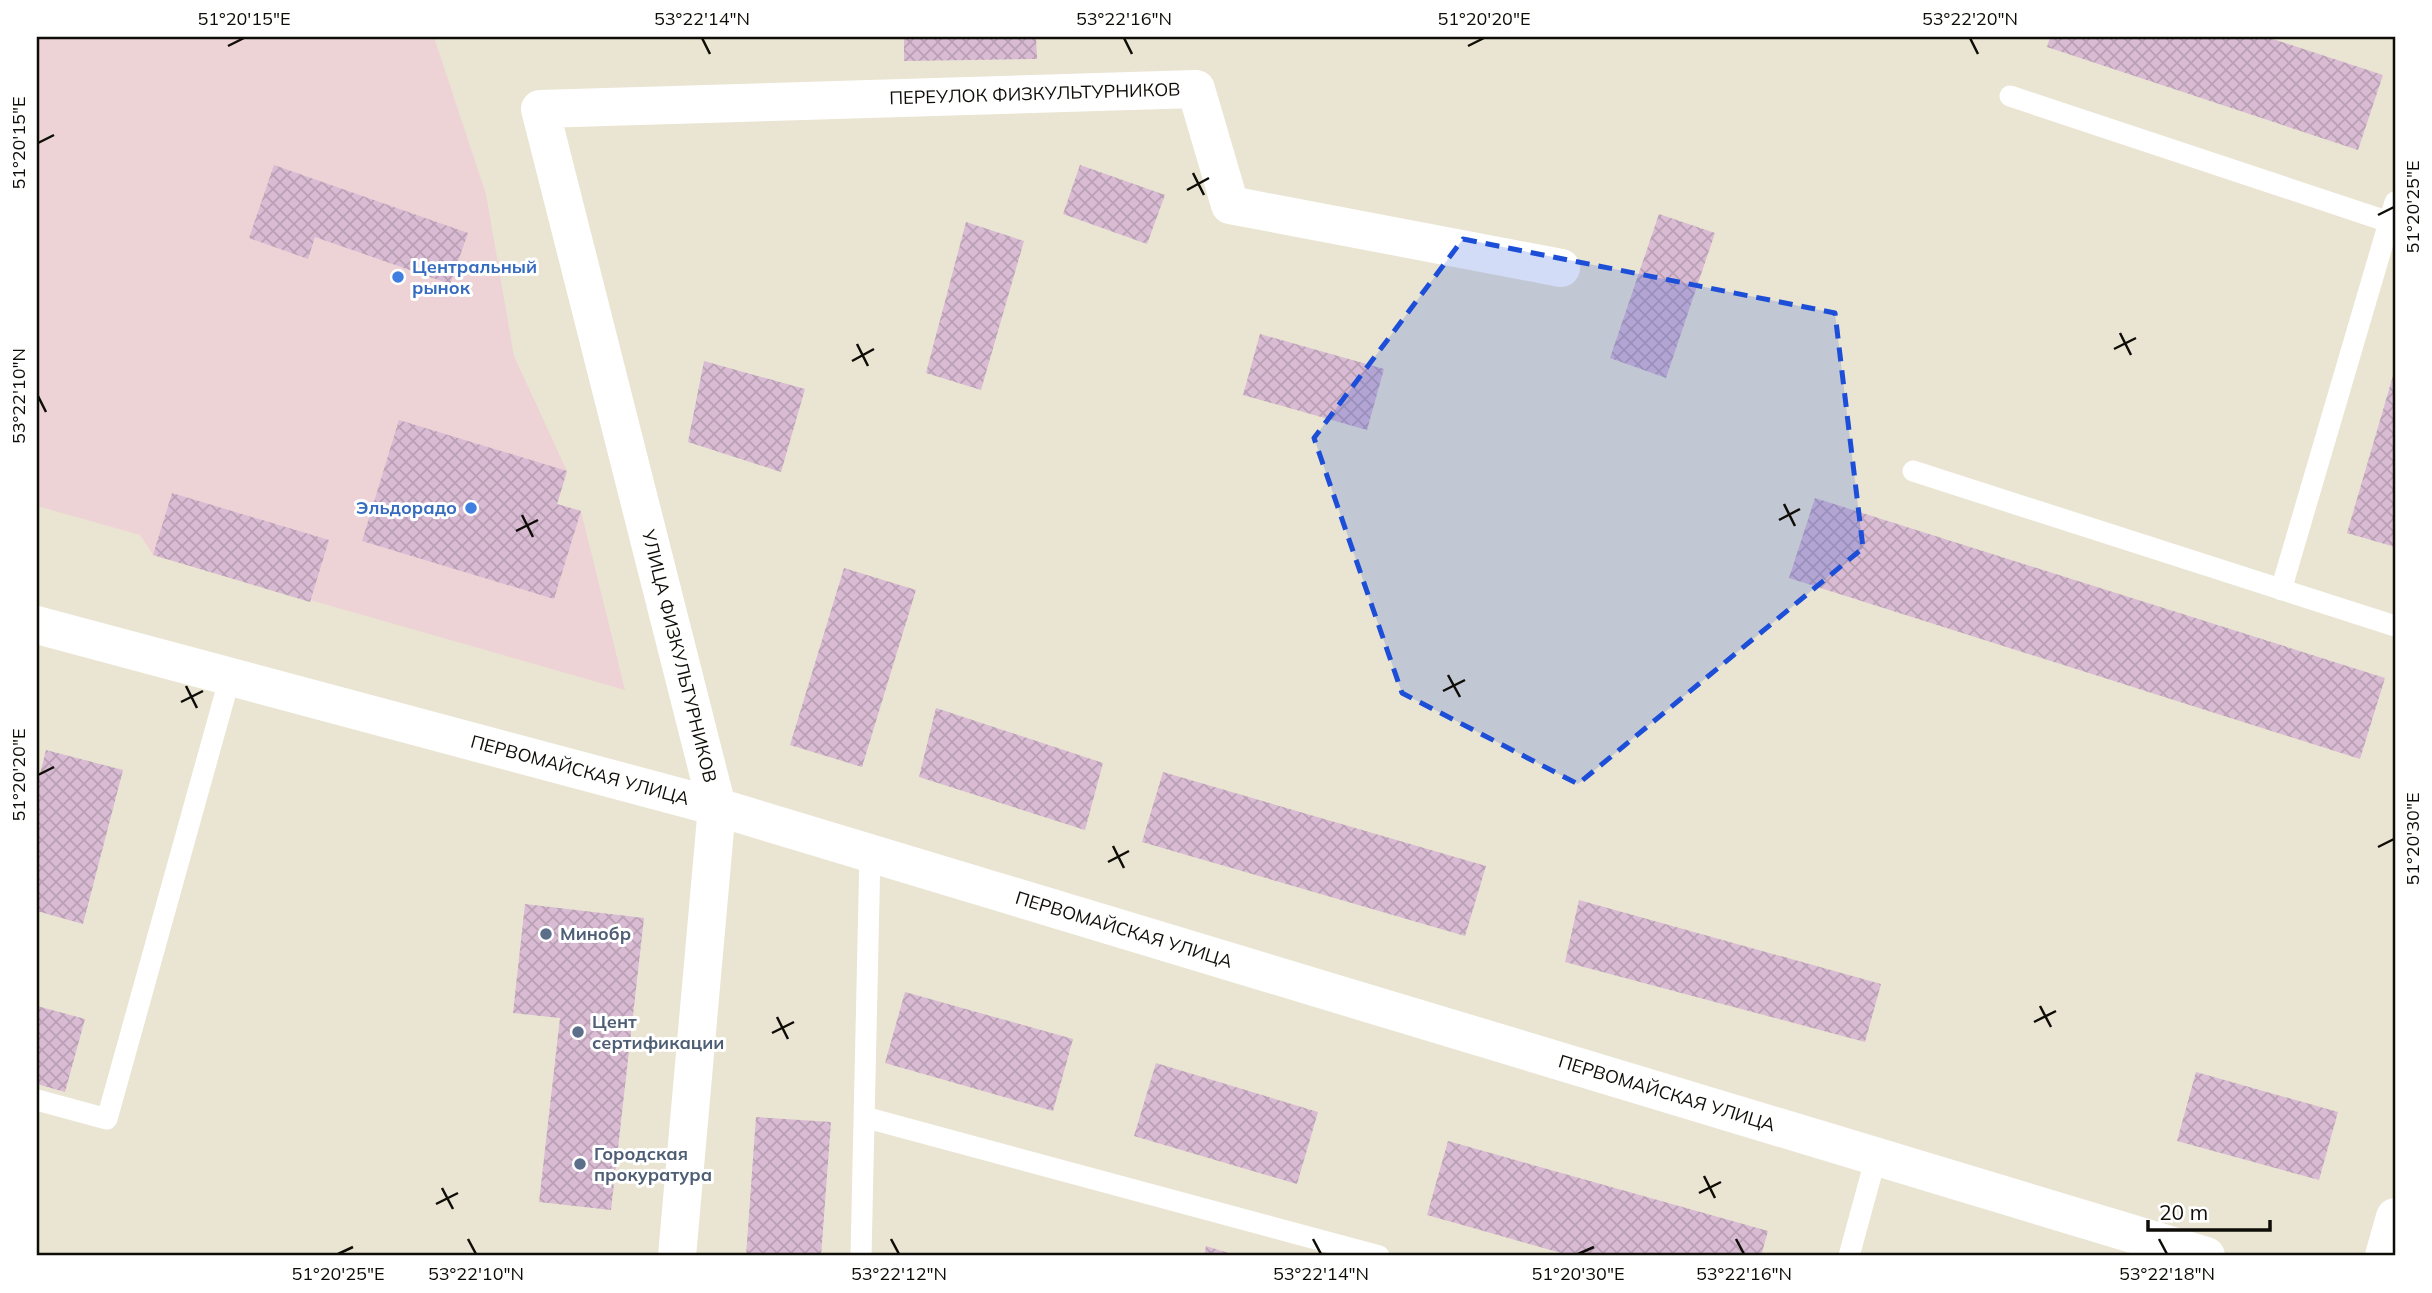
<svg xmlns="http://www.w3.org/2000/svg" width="2432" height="1293" font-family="Mulish,sans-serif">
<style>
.commercial{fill:#eed3d6}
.building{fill:url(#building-cross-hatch)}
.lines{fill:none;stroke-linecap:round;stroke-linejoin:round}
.service{stroke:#fff;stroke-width:21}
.minor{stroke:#fff;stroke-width:38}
.marked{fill:#1d4ed8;fill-opacity:0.2;stroke:#1d4ed8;stroke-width:5;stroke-dasharray:14 9;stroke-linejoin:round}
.ticks{fill:none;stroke:#0f0d07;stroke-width:2.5}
.shop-dot{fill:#3f7fe0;stroke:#fff;stroke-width:2.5}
.service-dot{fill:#5c6f8a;stroke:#fff;stroke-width:2.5}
.labels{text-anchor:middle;stroke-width:6;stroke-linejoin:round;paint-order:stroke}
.street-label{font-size:18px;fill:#0f0d07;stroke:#fff}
.shop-label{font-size:18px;font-weight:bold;fill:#366cbe;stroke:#fff;text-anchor:start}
.service-label{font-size:18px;font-weight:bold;fill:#4e5e75;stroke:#fff;text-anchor:start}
.neatline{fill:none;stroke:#0f0d07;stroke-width:2.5}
.ticks-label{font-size:18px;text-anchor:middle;fill:#0f0d07}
</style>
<defs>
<pattern id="building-cross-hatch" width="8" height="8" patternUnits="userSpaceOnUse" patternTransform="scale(1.75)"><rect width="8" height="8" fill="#d9bbd3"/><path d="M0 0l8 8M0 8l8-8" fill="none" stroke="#b9a0b4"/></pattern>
</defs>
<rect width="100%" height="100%" fill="#eae5d2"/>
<path class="commercial" d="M37,37H434L486,194L514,356L567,471L557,504L581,511L625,690L153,555L140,535L37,506Z"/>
<path class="building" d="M904,37H1036L1037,59L904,61Z
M2050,37H2267L2383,75L2358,150L2047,47Z
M274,165L468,233L450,284L315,237L308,259L249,238Z
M1080,165L1165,195L1147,244L1063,214Z
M1659,214L1715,233L1666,378L1610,358Z
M966,222L1024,241L981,390L926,373Z
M1260,334L1384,369L1367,430L1243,395Z
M704,361L805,389L781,472L688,442Z
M2395,369V547L2347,533Z
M399,420L567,471L557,504L581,511L554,599L362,541Z
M172,493L329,540L310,602L153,555Z
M1815,498L2385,678L2360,759L1789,578Z
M844,568L916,590L862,767L790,745Z
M936,708L1103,763L1085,830L919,777Z
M46,750L123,770L83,924L37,911V786Z
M1163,772L1486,866L1465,936L1142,842Z
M1579,900L1881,984L1865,1042L1565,962Z
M525,904L644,918L611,1210L539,1202L560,1018L513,1013Z
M905,992L1073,1039L1053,1111L885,1063Z
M37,1006L85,1019L65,1092L37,1084Z
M1156,1063L1318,1112L1297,1184L1134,1136Z
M2196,1072L2338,1112L2319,1180L2177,1141Z
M756,1117L831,1122L821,1256H746Z
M1448,1141L1768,1231L1761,1256H1572L1427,1215Z
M1206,1246L1238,1256H1204Z"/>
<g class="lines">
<path class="service" d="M2010,96L2389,222
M1913,471L2395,626
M2281,590L2395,202
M37,1100L107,1119L230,677
M864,1117L1379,1256
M861,1256L870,853
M1849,1256L1876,1157"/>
<g class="minor">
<path id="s1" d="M37,625L717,807L2206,1256"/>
<path id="s2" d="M677,1256L717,807L540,109L1196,89L1230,205L1561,268"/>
<path d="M2384,1256L2395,1217"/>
</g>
</g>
<path class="marked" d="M1463,239L1835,313L1863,548L1578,784L1402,693L1314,438Z"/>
<path class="ticks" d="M702,38L710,54M1124,38L1132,54M1970,38L1978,54M228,46L244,38M1468,46L1484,38M38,143L54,135M1193,173L1204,195M1187,190L1209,178M2378,215L2394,207M2120,333L2131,355M857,344L868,366M2114,349L2136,338M852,361L874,349M38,396L46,412M1784,504L1795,526M522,515L533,537M1779,520L1800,509M516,531L538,520M1448,675L1460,697M186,686L197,708M1443,691L1465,680M181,702L203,691M38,775L54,767M1113,846L1124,868M2378,847L2394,839M1108,862L1129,851M2040,1006L2051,1027M777,1017L788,1039M2034,1022L2056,1011M772,1033L794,1022M1704,1176L1715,1198M442,1188L453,1209M1699,1193L1721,1182M436,1204L458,1193M468,1239L476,1254M891,1239L899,1254M1313,1239L1321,1254M1736,1239L1744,1254M2159,1239L2167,1254M338,1254L353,1247M1578,1254L1594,1247"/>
<g class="shop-dot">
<circle cx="398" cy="277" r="7"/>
<circle cx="471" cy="508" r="7"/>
</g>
<g class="service-dot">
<circle cx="546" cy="934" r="7"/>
<circle cx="578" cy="1032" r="7"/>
<circle cx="580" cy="1164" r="7"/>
</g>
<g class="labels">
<g class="street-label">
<text dy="6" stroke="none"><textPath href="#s2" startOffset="1666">ПЕРЕУЛОК ФИЗКУЛЬТУРНИКОВ</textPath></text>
<text transform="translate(679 656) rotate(76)" y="6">УЛИЦА ФИЗКУЛЬТУРНИКОВ</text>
<text dy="6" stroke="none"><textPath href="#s1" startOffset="562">ПЕРВОМАЙСКАЯ УЛИЦА</textPath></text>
<text dy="6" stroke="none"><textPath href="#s1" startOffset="1129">ПЕРВОМАЙСКАЯ УЛИЦА</textPath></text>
<text dy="6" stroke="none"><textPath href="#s1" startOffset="1696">ПЕРВОМАЙСКАЯ УЛИЦА</textPath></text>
</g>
<g class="shop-label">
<text x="412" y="273">Центральный<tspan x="412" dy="21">рынок</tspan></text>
<text x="457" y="514" text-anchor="end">Эльдорадо</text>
</g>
<g class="service-label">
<text x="560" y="940">Минобр</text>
<text x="592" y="1028">Цент<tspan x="592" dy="21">сертификации</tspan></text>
<text x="594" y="1160">Городская<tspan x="594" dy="21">прокуратура</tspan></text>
</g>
</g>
<rect width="2432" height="1293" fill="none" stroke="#ffffff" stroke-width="77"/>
<path d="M2148 1220v10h122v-10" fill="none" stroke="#0f0d07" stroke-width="3.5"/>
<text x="2159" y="1220" font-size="21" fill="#0f0d07" stroke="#ffffff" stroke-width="5" paint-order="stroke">20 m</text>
<rect x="38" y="38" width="2356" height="1216" class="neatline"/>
<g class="ticks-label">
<text x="244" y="25">51°20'15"E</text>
<text x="702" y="25">53°22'14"N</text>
<text x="1124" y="25">53°22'16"N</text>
<text x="1484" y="25">51°20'20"E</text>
<text x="1970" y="25">53°22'20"N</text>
<text transform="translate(19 143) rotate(-90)" y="6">51°20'15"E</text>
<text transform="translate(2413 207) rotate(-90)" y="6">51°20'25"E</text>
<text transform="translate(19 396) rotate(-90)" y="6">53°22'10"N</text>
<text transform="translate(19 775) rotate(-90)" y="6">51°20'20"E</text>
<text transform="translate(2413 839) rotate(-90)" y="6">51°20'30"E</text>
<text x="338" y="1280">51°20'25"E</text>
<text x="476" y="1280">53°22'10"N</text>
<text x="899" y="1280">53°22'12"N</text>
<text x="1321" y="1280">53°22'14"N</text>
<text x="1578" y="1280">51°20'30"E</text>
<text x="1744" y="1280">53°22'16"N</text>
<text x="2167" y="1280">53°22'18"N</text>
</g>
</svg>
